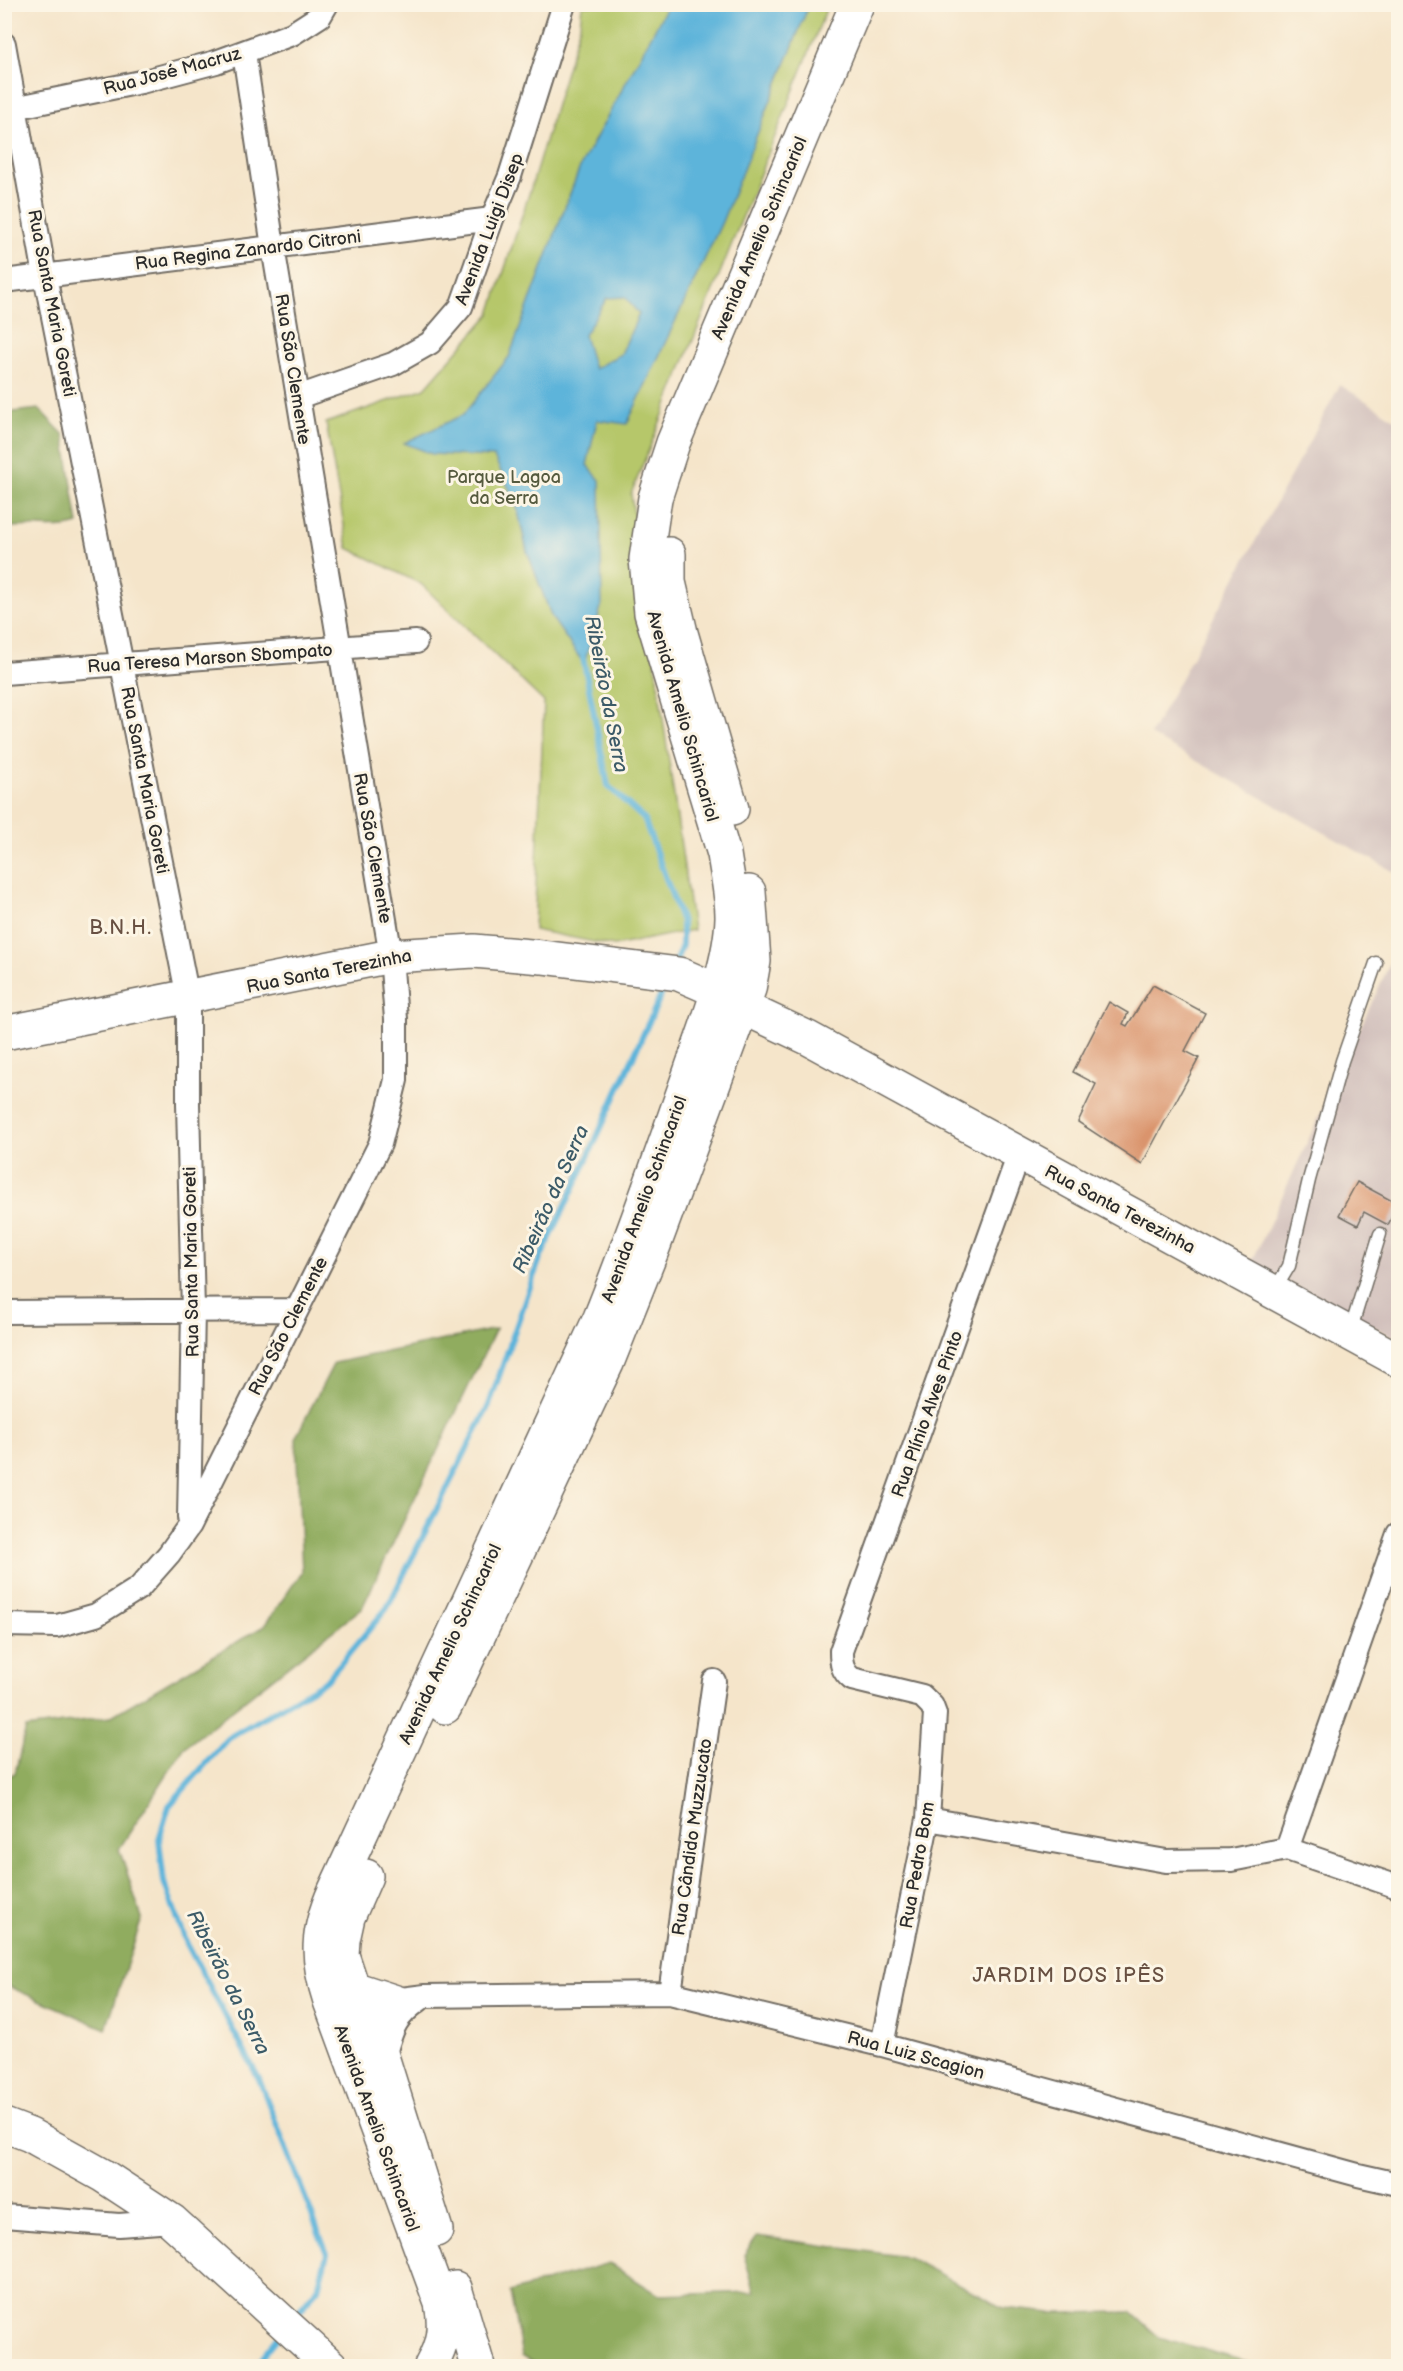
<svg xmlns="http://www.w3.org/2000/svg" width="1403" height="2371" font-family="'Balsamiq Sans',sans-serif">
<style>
.industrial{fill:#d1c0bc}
.green{fill:#b6c76a;stroke:#70794a;stroke-width:1.5}
.forest{fill:#90ac5e;stroke:#5e6c44;stroke-width:1.5}
.water{fill:#5db4da;stroke:#447082;stroke-width:1.5;fill-rule:evenodd}
.lines{fill:none;stroke-linecap:round;stroke-linejoin:round}
.stream{stroke:#5db4da;stroke-width:6}
.building{fill:#da946d}
.lane-casing{stroke:#726c63;stroke-width:15}
.street-casing{stroke:#726c63;stroke-width:26}
.secondary-casing{stroke:#726c63;stroke-width:36}
.lane{stroke:#fff;stroke-width:12}
.street{stroke:#fff;stroke-width:22}
.secondary{stroke:#fff;stroke-width:33}
.labels{text-anchor:middle;stroke-width:6;stroke-linejoin:round;paint-order:stroke}
.street-label{font-size:18px;fill:#2b2b2b;stroke:#fcf5e5}
.park-label{font-size:18px;fill:#555a3e;stroke:#fcf5e5}
.water-label{font-size:20px;font-style:italic;fill:#3c5b68;stroke:#fcf5e5}
.neighbourhood-label{font-size:20px;letter-spacing:1.5px;fill:#685042;stroke:#fcf5e5}
</style>
<rect width="100%" height="100%" fill="#fcf5e5"/>
<filter id="ink" filterUnits="userSpaceOnUse"><feTurbulence type="fractalNoise" baseFrequency=".0167" numOctaves="2"/><feDisplacementMap in="SourceGraphic" scale="12" xChannelSelector="R" yChannelSelector="G"/><feConvolveMatrix kernelMatrix="1 2 1 2 8 2 1 2 1" color-interpolation-filters="sRGB"/></filter>
<filter id="wash" filterUnits="userSpaceOnUse"><feTurbulence type="fractalNoise" baseFrequency=".008" numOctaves="4" result="noise"/><feDisplacementMap in="SourceGraphic" scale="24" xChannelSelector="R" yChannelSelector="G"/><feGaussianBlur stdDeviation="1.35" result="paint"/><feColorMatrix in="noise" values="0 0 0 0 0 0 0 0 0 0 0 0 0 0 0 0 0 1.4 0 .05"/><feComposite in="paint" operator="in"/></filter>
<g filter="url(#wash)">
<rect width="100%" height="100%" fill="#f5e5ca"/>
<path class="industrial" d="M1340,385L1398,421V874L1150,735Z
M1398,946V1339L1251,1264Z"/>
<path class="green" d="M582,5H828L631,494L693,930L614,946L534,930L544,702L421,584L348,548L326,423L425,388L490,314L531,188L580,25Z"/>
<path class="forest" d="M39,409L64,435L78,524C55,532 29,523 5,528V413Z
M496,1329L362,1608L184,1748L119,1849L142,1918L106,2029L5,1985V1778L15,1773L26,1728L110,1717L264,1626L302,1572L296,1437L334,1363Z
M757,2236L907,2257L1004,2308L1052,2313L1131,2312L1159,2337L1263,2366H538L522,2356L510,2292L609,2263L659,2295L755,2292L744,2255Z"/>
<path class="water" d="M668,5H809L722,222L627,424L597,420L587,465L600,480L602,604L584,664L552,618L527,551L516,503L494,457L432,454L404,443L463,415L509,357L580,167ZM625,297L639,314L621,354L594,369L584,335L607,298Z"/>
<g class="lines">
<path class="stream" d="M583,658L608,786L644,819L682,922V945L675,963
M294,2317L318,2288L327,2254L259,2079L187,1944L164,1882L159,1839L169,1806L228,1738L326,1681L387,1608L489,1405L539,1261L578,1179L666,984
M259,2366L264,2354L282,2332"/>
</g>
<g id="blocks">
<path class="building" d="M1153,985L1205,1013L1185,1051L1199,1058L1142,1164L1078,1122L1096,1084L1073,1072L1109,1002L1128,1013L1123,1024L1127,1026Z
M1357,1182L1398,1204L1388,1225L1364,1212L1358,1225L1339,1215Z"/>
</g>
</g>
<g filter="url(#ink)">
<use href="#blocks" fill-opacity="0" stroke="#726c63" stroke-width="1.5"/>
<g class="lines">
<defs>
<path id="lane" d="M1274,1291L1289,1266L1309,1180L1342,1061L1376,963
M1350,1332L1380,1234"/>
<path id="street" d="M4,44L45,276L188,998V1104L193,1311L189,1518
M4,110L141,82L216,62L292,34L320,16L327,4
M4,281L492,219
M298,397L393,364L430,343L461,307L492,219L510,176L564,4
M4,673L416,642
M4,1312L295,1310
M4,1625L57,1626L96,1615L139,1588L169,1554L189,1526L380,1144L396,1080V1019L391,956L273,247L244,53
M928,1819L1166,1861L1231,1860L1287,1849L1398,1887
M1287,1849L1398,1534
M670,1993L714,1681
M384,2009L401,1999L425,1996L670,1993L882,2045L1358,2175L1398,2184
M882,2045L928,1819L935,1714L932,1706L922,1696L852,1679C842,1671 841,1664 841,1651L1019,1154
M383,2060C392,2031 392,2019 419,2000
M4,2216L119,2225L172,2221"/>
<path id="secondary" d="M669,554V582L681,633L732,809
M4,1033L391,956L474,951L542,957L679,974L709,987L742,1007L808,1038L1398,1360
M445,1707L607,1363L653,1248L749,989L754,961L749,892
M366,1876L348,1917L343,1940L342,1955L353,1988L371,2021L436,2230
M353,1988L396,2002
M4,2125L30,2135L102,2175L172,2221L331,2366
M455,2288L478,2366
M431,2366C443,2344 446,2328 441,2303L330,2001C316,1958 316,1932 335,1890L600,1318C633,1236 662,1153 691,1070C706,1026 731,964 732,917C732,896 727,875 724,854L651,613L646,559L655,498L673,443L857,4"/>
</defs>
<use href="#lane" class="lane-casing"/>
<use href="#street" class="street-casing"/>
<use href="#secondary" class="secondary-casing"/>
<use href="#lane" class="lane"/>
<use href="#street" class="street"/>
<use href="#secondary" class="secondary"/>
</g>
</g>
<g class="labels">
<g class="street-label">
<text transform="translate(172 71) rotate(-15)" y="6">Rua José Macruz</text>
<text transform="translate(489 229) rotate(-69)" y="6">Avenida Luigi Disep</text>
<text transform="translate(759 238) rotate(-67)" y="6">Avenida Amelio Schincariol</text>
<text transform="translate(248 250) rotate(-7)" y="6">Rua Regina Zanardo Citroni</text>
<text transform="translate(52 303) rotate(79)" y="6">Rua Santa Maria Goreti</text>
<text transform="translate(293 369) rotate(81)" y="6">Rua São Clemente</text>
<text transform="translate(210 658) rotate(-4)" y="6">Rua Teresa Marson Sbompato</text>
<text transform="translate(683 716) rotate(74)" y="6">Avenida Amelio Schincariol</text>
<text transform="translate(145 780) rotate(79)" y="6">Rua Santa Maria Goreti</text>
<text transform="translate(373 848) rotate(80)" y="6">Rua São Clemente</text>
<text transform="translate(329 971) rotate(-11)" y="6">Rua Santa Terezinha</text>
<text transform="translate(644 1199) rotate(-70)" y="6">Avenida Amelio Schincariol</text>
<text transform="translate(1120 1209) rotate(28)" y="6">Rua Santa Terezinha</text>
<text transform="translate(191 1262) rotate(-91)" y="6">Rua Santa Maria Goreti</text>
<text transform="translate(288 1326) rotate(-63)" y="6">Rua São Clemente</text>
<text transform="translate(927 1414) rotate(-70)" y="6">Rua Plínio Alves Pinto</text>
<text transform="translate(450 1644) rotate(-65)" y="6">Avenida Amelio Schincariol</text>
<text transform="translate(692 1837) rotate(-82)" y="6">Rua Cândido Muzzucato</text>
<text transform="translate(917 1865) rotate(-80)" y="6">Rua Pedro Bom</text>
<text transform="translate(916 2055) rotate(15)" y="6">Rua Luiz Scagion</text>
<text transform="translate(377 2128) rotate(70)" y="6">Avenida Amelio Schincariol</text>
</g>
<g class="park-label">
<text x="504" y="483">Parque Lagoa<tspan x="504" dy="21">da Serra</tspan></text>
</g>
<g class="water-label">
<text transform="translate(607 694) rotate(79)" y="7">Ribeirão da Serra</text>
<text transform="translate(550 1199) rotate(-66)" y="7">Ribeirão da Serra</text>
<text transform="translate(229 1982) rotate(63)" y="7">Ribeirão da Serra</text>
</g>
<g class="neighbourhood-label">
<text x="121" y="934">B.N.H.</text>
<text x="1069" y="1982">JARDIM DOS IPÊS</text>
</g>
</g>
<rect width="1403" height="2371" fill="none" stroke="#fcf5e5" stroke-width="24"/>
</svg>
